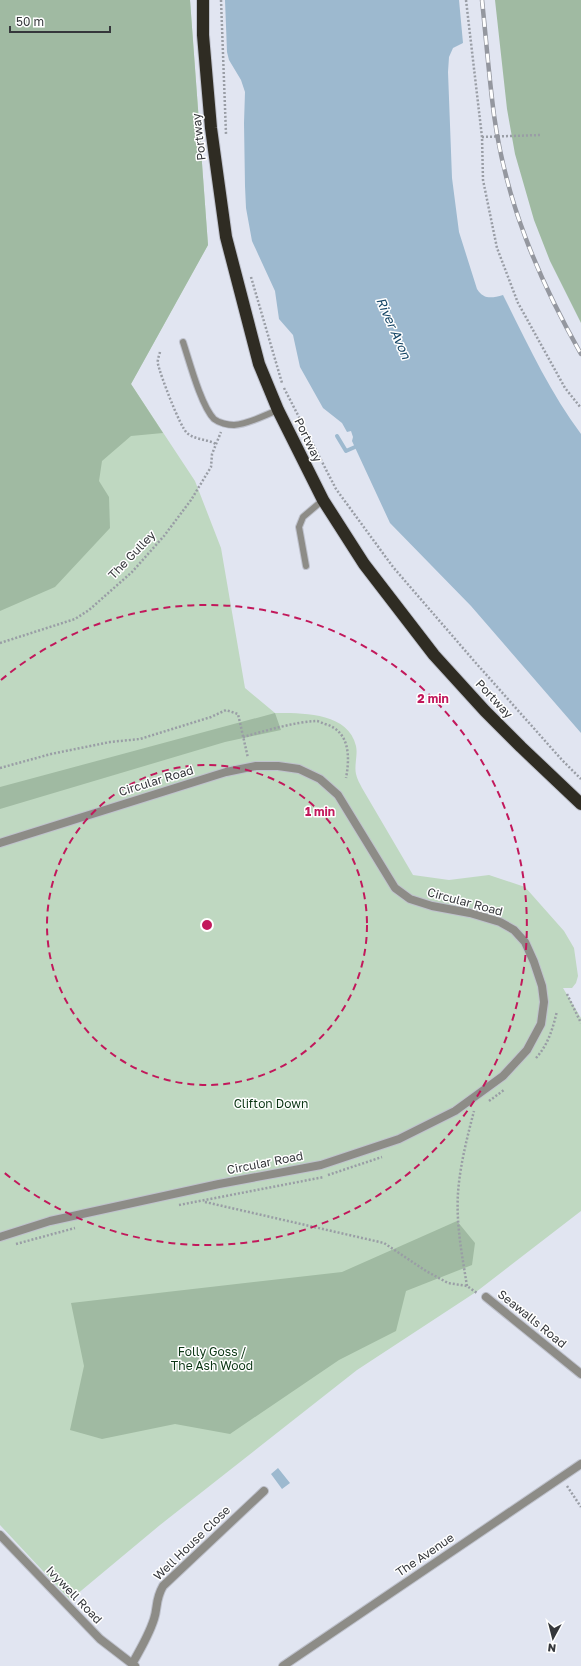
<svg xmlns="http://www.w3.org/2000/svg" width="581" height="1666" font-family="'Golos Text',sans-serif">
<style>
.green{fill:#bfd8c1}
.forest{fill:#a0baa2}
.water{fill:#9db9cf}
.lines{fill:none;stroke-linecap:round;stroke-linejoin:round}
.stream{stroke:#9db9cf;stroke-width:4}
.lane-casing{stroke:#bfc2cd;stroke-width:8}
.street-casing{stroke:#bfc2cd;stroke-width:10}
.highway-casing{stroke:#bfc2cd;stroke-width:14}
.path{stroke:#999da5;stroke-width:2.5;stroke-dasharray:2 2;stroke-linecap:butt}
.lane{stroke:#8d8c87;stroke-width:6}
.street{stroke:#8d8c87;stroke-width:8}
.highway{stroke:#2f2c23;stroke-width:12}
.rail-casing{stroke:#94979f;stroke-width:4.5}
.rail{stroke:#fff;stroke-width:3;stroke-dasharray:9;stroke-linecap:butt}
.ring{fill:none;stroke:#c2185b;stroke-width:2;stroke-dasharray:7 5}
.labels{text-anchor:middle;stroke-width:3;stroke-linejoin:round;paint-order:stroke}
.street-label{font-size:12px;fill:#35373b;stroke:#fff}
.park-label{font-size:12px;fill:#0a3513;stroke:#fff}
.water-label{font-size:13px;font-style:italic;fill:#164666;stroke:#fff}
.centre{fill:#c2185b;stroke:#fff;stroke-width:2}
.ring-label{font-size:12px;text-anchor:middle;font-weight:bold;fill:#c2185b;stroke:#fff;stroke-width:3;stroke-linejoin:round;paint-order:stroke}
</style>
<rect width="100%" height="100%" fill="#e1e5f1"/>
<path class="green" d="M0,0H190L208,245L131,384L195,481L221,548L245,688L275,713C302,713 348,712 356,746C358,755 354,765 356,774C357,779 360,784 362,788L413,875L449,880L489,875L525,887L564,931L574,948L578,976L576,983L572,988H563L581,1018V1211L476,1292L357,1370L160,1525L70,1600L0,1525Z"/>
<path class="forest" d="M0,0H190L208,245L131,384L163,433L131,436L102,461L99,481L109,497L110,528L55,587L0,611Z
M495,0H581V323L550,261L534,220L515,154L507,109Z
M275,713L281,730L225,742L0,809V787Z
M457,1221L475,1243L472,1265L406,1291L396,1331L339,1360L230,1434L175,1424L102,1439L70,1430L84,1366L71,1303L342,1272Z"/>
<path class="water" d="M225,0H459L463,43L453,48L449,57L448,72L452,178L459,232L477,289C484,300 492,298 503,295C527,343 549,391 581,434V733L471,606L390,523L352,441L353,437L351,431L347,432L342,423L323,408L300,367L293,335L279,319L275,291L252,241L246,208L245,186L244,123L245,92L241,80L229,60L227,52Z
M278,1468L290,1483L282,1489L271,1474Z"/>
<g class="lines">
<path class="stream" d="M337,436L346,451L355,447"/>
<defs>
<path id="lane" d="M183,342C189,360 201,406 214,419C219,423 228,425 234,425C249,424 265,415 278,410
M306,566L299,527L303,517L323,500"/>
<path id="street" d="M0,843L226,772L256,766H278L299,769L320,779L338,795L395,888L410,899L432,906L470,913L500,922L514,930L525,942L534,962L542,986L544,1002L541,1024L527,1050L503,1076L455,1111L399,1139L321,1165L219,1184L50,1221L0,1237
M486,1297L581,1374
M0,1535L100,1639L135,1666
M132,1664C140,1650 149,1635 154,1619C158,1607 155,1600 163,1586L264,1491
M283,1666L581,1464"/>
<path id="highway" d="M203,0V35L211,128L226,237L259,364L278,410L323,500L364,564L434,655L485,711L521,747L581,804"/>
</defs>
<use href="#lane" class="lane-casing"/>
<use href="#street" class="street-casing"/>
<use href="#highway" class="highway-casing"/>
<path class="path" d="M221,0L226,134
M466,0L482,137L483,180L497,248L518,303L565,388L581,408
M482,137L541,135
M251,277L282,383
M160,352C159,356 157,361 158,364C160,374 180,427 187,433C195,440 207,439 216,444
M284,388L336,489L393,567L475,662L562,760L581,779
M0,643L75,619L89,610L132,572L164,536L191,500L211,467L212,454L221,432
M243,737C265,731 294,722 316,721C319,721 322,723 325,724C350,731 350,757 346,778
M0,768L51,754L110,742L140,739L211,717L226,710L238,714L248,758
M567,994L581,1023
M536,1058C548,1045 553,1028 557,1011
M489,1101L504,1090
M328,1175L382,1157
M205,1202L384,1243L426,1271L448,1283L467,1286L477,1293
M179,1205L324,1177
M16,1244L75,1228
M467,1286C462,1255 456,1224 458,1193C460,1165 467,1138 474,1111
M567,1486L581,1507"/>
<use href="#lane" class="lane"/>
<use href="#street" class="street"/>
<use href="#highway" class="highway"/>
<defs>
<path id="rail" d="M482,0C486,38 489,77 494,115C506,202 538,278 581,354"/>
</defs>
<use href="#rail" class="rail-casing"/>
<use href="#rail" class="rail"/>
</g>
<g class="ring">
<circle cx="207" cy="925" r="160"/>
<path d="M1 680A320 320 0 1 1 1 1170"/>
</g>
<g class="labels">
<g class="street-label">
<text transform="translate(199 137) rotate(-97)" y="4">Portway</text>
<text transform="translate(308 440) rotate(64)" y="4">Portway</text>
<text transform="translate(132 555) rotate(-46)" y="4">The Gulley</text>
<text transform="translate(494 699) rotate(47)" y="4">Portway</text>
<text transform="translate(156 781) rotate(-17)" y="4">Circular Road</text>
<text transform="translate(465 902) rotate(15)" y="4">Circular Road</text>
<text transform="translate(265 1163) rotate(-11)" y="4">Circular Road</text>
<text transform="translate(532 1319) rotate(39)" y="4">Seawalls Road</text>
<text transform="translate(192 1543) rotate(-44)" y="4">Well House Close</text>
<text transform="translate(425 1555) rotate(-34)" y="4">The Avenue</text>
<text transform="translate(74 1595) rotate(46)" y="4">Ivywell Road</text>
</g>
<g class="park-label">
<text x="271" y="1108">Clifton Down</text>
<text x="212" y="1356">Folly Goss /<tspan x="212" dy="14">The Ash Wood</tspan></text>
</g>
<g class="water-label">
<text transform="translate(394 328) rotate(66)" y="5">River Avon</text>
</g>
</g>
<circle cx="207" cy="925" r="6" class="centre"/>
<g class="ring-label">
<text x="433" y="703">2 min</text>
<text x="320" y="816">1 min</text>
</g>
<g transform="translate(553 1638) rotate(187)" stroke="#ffffff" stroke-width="3" paint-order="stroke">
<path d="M0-3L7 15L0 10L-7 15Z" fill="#35373b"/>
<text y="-6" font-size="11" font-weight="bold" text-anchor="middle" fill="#35373b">N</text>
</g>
<path d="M10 26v6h100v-6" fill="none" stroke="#35373b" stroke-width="2"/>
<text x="16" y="26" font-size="12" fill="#35373b" stroke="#ffffff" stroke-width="3" paint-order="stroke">50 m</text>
</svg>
